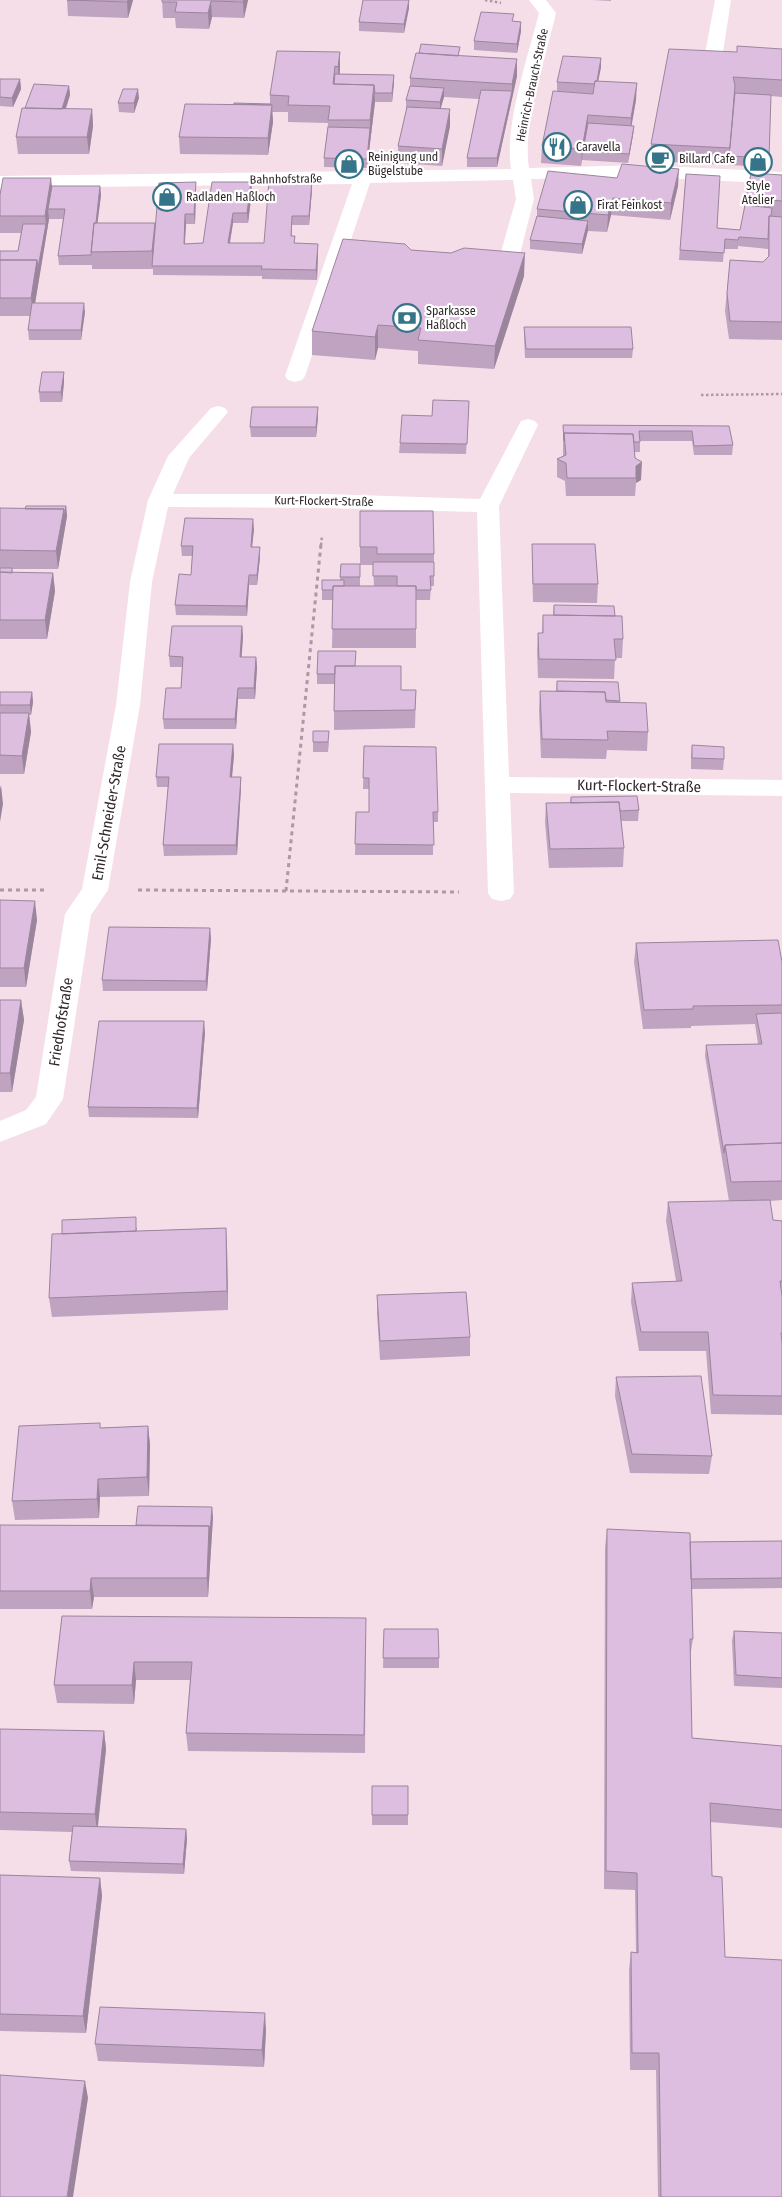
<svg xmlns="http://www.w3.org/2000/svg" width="782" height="2197" font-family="'Fira Sans Condensed',sans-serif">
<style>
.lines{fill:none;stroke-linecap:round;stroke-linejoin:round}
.path-far1{stroke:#ab9aa1;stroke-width:2.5;stroke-dasharray:2.5 2.5;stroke-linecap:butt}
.path{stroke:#ab9aa1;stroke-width:3;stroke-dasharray:4 4;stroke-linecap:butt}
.minor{fill:#fff;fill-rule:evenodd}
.wall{fill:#bfa3c1;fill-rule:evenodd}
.shaded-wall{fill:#9b859d}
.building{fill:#debee0;stroke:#9b859d}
.labels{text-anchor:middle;stroke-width:4.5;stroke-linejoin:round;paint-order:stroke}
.far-street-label{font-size:12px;fill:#31282c;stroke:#fff}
.far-poi-label{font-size:12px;fill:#31282c;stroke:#fff;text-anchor:start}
.street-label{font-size:15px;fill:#31282c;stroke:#fff}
</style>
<rect width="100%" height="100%" fill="#f5dee8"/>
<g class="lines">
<path class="path-far1" d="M485,0L501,3
M701,395L782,394
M321,545L322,536"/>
<path class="path" d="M0,890H47
M138,890L459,892
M286,891L321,544"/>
<path class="minor" d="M529,0H546L556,13C546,57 522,125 529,168L642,165L782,172V184L642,177L531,179L534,199L517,266L514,270H500L497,266L516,199L513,180L370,183L305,376L302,380L295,382L288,380L285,376L352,184L0,188V176L511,169C504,125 528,57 539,13Z
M715,0H731L722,59L719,63H707L704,59Z
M218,406L225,408L228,412L189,458L173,494H326L480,499L521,421L528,419L535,421L538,425L499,506L509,777L782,780V796L510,793L514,893L510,899L501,901L492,899L488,893L477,512L326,508L168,507L152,582L140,705L108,890L91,915L63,1099L46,1124L0,1142V1121L26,1110L36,1097L65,914L82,889L116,705L130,582L148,500L168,456L211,408Z"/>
</g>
<path class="wall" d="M67,0H133L128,18L68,16Z
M162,0H248L244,18L212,17L209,29L176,28L175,18H163Z
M409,0V8L404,33L359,31V22Z
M592,0H611V1Z
M514,21L521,22V31L517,53L474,50V41Z
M782,49V97L771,96L768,167L650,161L651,144L737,52Z
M340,52V74L394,75L392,102H375L367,168L324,167V158L328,123L288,122V112H272L273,122L268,155L180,154L179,137L270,104V95Z
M460,56L517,59V76L497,167H467V158L479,99L444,97L440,109L450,126L442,166L398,163V146L407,109H406V100L410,86V78Z
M601,58V67L598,81L636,100L631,126H634L633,135L628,163L582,160V158L581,166L541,163L542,146L593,94L557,91V82Z
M0,79H20L21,89L13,107L0,106Z
M69,86L70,95L66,109H92L93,126L89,154H18L16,137L25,108Z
M139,98L134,113L119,112L118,103Z
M686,174L717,228L740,230L745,205L746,198L782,175V340L729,339L725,311L730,260L763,262L768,258V249L738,246V249H724L723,262L679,260Z
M251,182L252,191L248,223H233L230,243H264L312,190L309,225H292V236L295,243L318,253L317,280L262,279V276L153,275V269H92V265H59L58,256L63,219H49L35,303L85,312L81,340H29L28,330L30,316H0V251H18L21,233H0V195L52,186H100L101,195L97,223H155L196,192L195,224H186L185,244L203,243Z
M678,186L670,220L611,215L607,232L588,231L582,254L530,249V240L537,216V209Z
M411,250L524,276L494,369L418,364V351L378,348L375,360L312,355V331Z
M524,327L633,349L632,358H525L524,337Z
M64,372V382L62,402H40L39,392Z
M469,401L466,454L399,453L400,443L432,416Z
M318,407V417L316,437H251L250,427Z
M563,425L729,426L733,445L732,455H694L692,441H640V452H634L635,458L641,480L636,483L635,496H566L565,481L557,477V459L563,456Z
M66,506L67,516L58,569H12L13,573H53L55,591L47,639H0V508L25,509Z
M360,511L434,554V586H431L430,600H416V648H332L333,600H322V580H340L341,564H360ZM360,565H373L374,586H360Z
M254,529L252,547L260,557L257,585H249L247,616L176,615L175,605L191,575L192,556H182L181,546Z
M532,544L598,584L597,603L533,602L532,562Z
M554,605L615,616L623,639L622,658H615L614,679L538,678L537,651L538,633H542L543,615H553Z
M242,626L243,637L241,657H256L257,667L255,699H238L236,729H164L163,719L181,688L182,667H170L169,656Z
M356,666L401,690H416L415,728L334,730V684H317V674Z
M557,681L620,701V703L648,732L647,751L607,750L606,759L541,758L539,710L540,691H556Z
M0,692H32L33,702L31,715H29L31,732L24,774H0Z
M313,742H329L328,752H313Z
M233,744L234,755L232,777H241V787L237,855L164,856L163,845L168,787H157L156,777Z
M692,745L724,759L723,770L691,769V756Z
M364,746L438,812V822H433V855H355L356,812H369V789H363Z
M571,797L639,810L638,821H621L624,848L623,867L549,868L545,822L546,803H570Z
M0,900L37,920L26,987H0Z
M211,938L207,991H103L102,980Z
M636,943L782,962V1200L770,1201L773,1220L782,1221V1415L711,1414L706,1351H639L631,1302L632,1283L676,1281L666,1221L668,1202L729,1201L705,1056L706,1045L758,1044L755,1024L691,1026V1028L643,1029L634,962Z
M0,1000H21L24,1020L12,1092H0Z
M205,1032L198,1118L89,1117L88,1107Z
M137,1227V1231L226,1228L227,1247L228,1310L52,1317L49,1298Z
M377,1295L470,1337V1356L380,1360L377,1314Z
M616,1377L712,1456L709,1474L630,1473L615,1396Z
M148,1426L150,1445L149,1496L100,1497L99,1518L15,1520L12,1501L100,1428Z
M213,1517L208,1597H94L92,1609H0V1525H136Z
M607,1529L690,1542L782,1541V1588L692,1589L693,1639L690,1657L692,1738L782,1746V1828L710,1822L712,1876L725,1957L782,2197H658L656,2070H630L629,1970L631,1952L636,1953L635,1890L604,1889L605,1548Z
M62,1616L366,1636L365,1753L188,1751L186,1733L190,1680H136L134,1704L57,1703L54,1685Z
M384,1629L439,1658V1668H383Z
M734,1631L782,1633V1688L734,1686L732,1641Z
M0,1729L104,1731L106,1749L98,1827L186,1829L187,1839L184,1874L71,1871L69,1861L72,1832L0,1830Z
M372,1786H408V1825H372Z
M0,1875L100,1878L102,1896L86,2033L0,2031Z
M266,2030L264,2067L98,2061L95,2044Z"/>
<path class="shaded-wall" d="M128,0H133L128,18L127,2Z
M244,0H248L244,18L243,2Z
M409,0V8L404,33V24Z
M211,1L212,17L209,29L208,13Z
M521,22V31L517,53V44Z
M340,52V69L338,83V67Z
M601,58V67L596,93L597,84Z
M517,59V76L497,167V158L512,91V84Z
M394,75V84L392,102V93Z
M20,79L21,89L13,107L12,98Z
M637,83L636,100L630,135L631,118Z
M374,85L375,102L367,168V159L370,128V120Z
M69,86L70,95L60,125L59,116Z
M444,88V97L440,111V102Z
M138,89L139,98L134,113V103Z
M272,105L273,122L268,155V138Z
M92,109L93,126L89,154L87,137Z
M450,109V126L442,166V149Z
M588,115L587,132L583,151L581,166L582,149Z
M634,126L633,135L628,163L629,154Z
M679,169L678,186L670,220L671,203Z
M51,178L53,195L48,209L49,219L33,316L31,298L37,260L46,224L45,216Z
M312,181V190L309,225V216Z
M196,182V192L195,224L194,214Z
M251,182L252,191L248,223L247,213Z
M100,186L101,195L94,252H92Z
M613,198L611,215L607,232L608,215Z
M233,213V223L228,252V243Z
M185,214L186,224L184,253V244Z
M588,221V230L582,254V244Z
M155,223L156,240L153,266L152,251Z
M318,244V253L317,280L316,270Z
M525,253L524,276L494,369L495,346Z
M84,303L85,312L81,340V330Z
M378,325V348L375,360V337Z
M64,372V382L62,402L61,392Z
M318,407V417L316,437V427Z
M642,462L641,480L636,483V466Z
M66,506L67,516L58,569L56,551L64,509Z
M253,519L254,529L251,557V547Z
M260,547V557L257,585V575Z
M53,573L55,591L47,639L45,620Z
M249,575V585L247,616L246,606Z
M242,626L243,637L241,667L240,657Z
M256,657L257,667L255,699L254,688Z
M238,688V699L236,729L235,719Z
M32,692L33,702L31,715L30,705Z
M29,713L31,732L24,774L22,756Z
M233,744L234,755L231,787L230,777Z
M241,777V787L237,855L236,845Z
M1,785L3,804L0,822V789Z
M35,901L37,920L26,987L24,968Z
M210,928L211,938L207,991L206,981Z
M21,1000L24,1020L12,1092L10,1073Z
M204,1021L205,1032L198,1118L197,1108Z
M226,1228L227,1247L228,1310L227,1291Z
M148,1426L150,1445L149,1496L147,1477Z
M98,1479L100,1497L99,1518L97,1499Z
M212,1507L213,1517L208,1597L207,1578L209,1526Z
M91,1578L94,1597L92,1609L90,1591Z
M134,1662L136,1680L134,1704L132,1685Z
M104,1731L106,1749L97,1832L95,1814Z
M186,1829L187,1839L184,1874L183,1864Z
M100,1878L102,1896L86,2033L83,2016Z
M265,2013L266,2030L264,2067L262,2050Z
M85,2081L88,2098L73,2197H67Z"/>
<path class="building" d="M67,0H128L127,2Z
M162,0H244L243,2L211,1L208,13L175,12L177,2H162Z
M363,0H409L404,24L359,22Z
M481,12L514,14L512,21L521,22L517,44L474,41Z
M421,44L460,47L458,56L419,53Z
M737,46L782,49V80L733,77L735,85L730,148L651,144L669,49L737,52Z
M277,51L340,52L338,67L335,66L333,84L374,85L370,120H328L330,106L288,105L289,96L270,95Z
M416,53L517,59L512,84L410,78Z
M563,56L601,58L597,81H595L594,84L557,82Z
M335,74L394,75L392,93H375L374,85L334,84Z
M0,79H20L12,98L0,97Z
M595,81L637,83L631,118L588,115L582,149L542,146L553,91L593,94Z
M34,84L69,86L62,109L25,108Z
M410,86L444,88L440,102L406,100Z
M123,89H138L134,103H118Z
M481,90L512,91L497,158H467Z
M735,93L771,95L769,158L729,156Z
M234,103L271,104V105L234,104Z
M185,104L272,105L268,138L179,137Z
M407,107L450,109L442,149L398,146Z
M22,108L92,109L87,137H16Z
M588,123L634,126L629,154L583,151Z
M328,127L370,128L367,159L324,158Z
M622,164L679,169L671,203L613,198L608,215L537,209L548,171L617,178Z
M751,173L782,175V201L746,198Z
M686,174L720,176L717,228L740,230L745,205L772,208L771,216H769L768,239L739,237L738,240L725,239L724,253L680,250Z
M3,178H51L45,216H0V195Z
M269,181H312L309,216H292L291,236H295L294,243L318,244L316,270L261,269L262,266H152L159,183L196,182L194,214H185L184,244L203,243L212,182H251L247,213H233L228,243H264Z
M52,186H100L96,223H94L91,255L58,256L65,209H48Z
M537,216L588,221L582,244L530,240Z
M769,216L782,217V322L730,321L727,293L730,260L763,262L769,256Z
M94,223H155L152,251L91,252Z
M23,224H46L38,268L37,260H0V251H18Z
M343,239L405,244L411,250L451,253L464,248L525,253L495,346L418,340L421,328L378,325L375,337L312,331Z
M0,260H37L31,298H0Z
M32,303H84L81,330H28Z
M524,327H631L633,349H526Z
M42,372H64L61,392H39Z
M433,400L469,401L467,444L400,443L402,415L432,416Z
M252,407H318L316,427H250Z
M563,425L729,426L733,445L694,446L692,431H639L640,442H634L633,434L564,433V441Z
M564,433L633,434L635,458L642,462L636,466V478H567L566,463L557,459L566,455Z
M26,506H66L64,517V509H25Z
M0,508L64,509L56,551L0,550Z
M360,511H433L434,554H377V547H360Z
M185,518L253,519L251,547H260L257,575H249L246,606L175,605L179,574L191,575L193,546H181Z
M532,544H595L598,584H533Z
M373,562H434V576H430L431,590H416V586H397V576H373Z
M341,564H360V577H340Z
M0,568H12V573L0,572Z
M0,572L53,573L45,620H0Z
M322,580H344V586H333V590H322Z
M333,586H416V629H332Z
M554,605L614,606L615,616L554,615Z
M543,615L622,616L623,639H614L616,660L539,659L538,633H543Z
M172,626H242L240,657H256L254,688H238L235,719H163L166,688H181L183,657L169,656Z
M318,651H356L355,666H335V674H317Z
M335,666H401V690H416L415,710L334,711Z
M557,681L618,682L620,701L606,700L605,692L557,691Z
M540,691L605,692L606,702L646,703L648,732L607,731L608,740L542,739Z
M0,692H32L30,705H0Z
M0,713H29L22,756L0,755Z
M313,731H329L328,742H313Z
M159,744H233L230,777H241L236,845H163L169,777H156Z
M692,745L724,747V759L692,758Z
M364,746L436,747L438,812H433L434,845L355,844L356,812H369V778H363Z
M637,796L639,810L620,811L619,802L571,803V797Z
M619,802L624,848L550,849L546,803Z
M0,900L35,901L24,968H0Z
M109,927L210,928L206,981L102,980Z
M778,940L782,962V1005L693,1006V1009L644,1010L636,943Z
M0,1000H21L10,1073H0Z
M782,1013V1143L725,1145L724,1153L706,1045L762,1044L756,1014Z
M99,1021H204L197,1108L88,1107Z
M782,1143V1181L731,1182L725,1145Z
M770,1200L773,1220L782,1221V1281H780L782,1296V1333H781L782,1343V1396L713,1395L708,1332H641L632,1283L682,1281L668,1202Z
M136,1217V1231L62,1234V1220Z
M226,1228L227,1291L49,1298L52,1234Z
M466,1292L470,1337L380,1341L377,1295Z
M701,1376L712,1456L632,1454L616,1377Z
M100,1423V1428L148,1426L147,1477L98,1479L97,1499L12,1501L19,1426Z
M138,1506L212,1507L210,1534L209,1526L136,1525Z
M0,1525L209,1526L207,1578H91L90,1591H0Z
M607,1529L690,1533L693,1639H690L692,1738L782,1746V1810L710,1803L712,1876L722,1877L725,1957L782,1960V2197H661L659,2053H632L631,1952L638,1953L637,1873L606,1871Z
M782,1541V1578L691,1579L690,1542Z
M62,1616L366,1618L364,1735L186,1733L192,1662H134L132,1685H54Z
M384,1629H438L439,1658H383Z
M734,1631L782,1633V1678L736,1675Z
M0,1729L104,1731L95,1814L0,1812Z
M372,1786H408V1815H372Z
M73,1826L186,1829L183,1864L69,1861Z
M0,1875L100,1878L83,2016L0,2014Z
M100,2007L265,2013L262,2050L95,2044Z
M0,2075L85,2081L67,2197H0Z"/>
<defs>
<symbol id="restaurant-ring" viewBox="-11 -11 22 22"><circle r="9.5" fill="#fff" stroke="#357489" stroke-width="1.5"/><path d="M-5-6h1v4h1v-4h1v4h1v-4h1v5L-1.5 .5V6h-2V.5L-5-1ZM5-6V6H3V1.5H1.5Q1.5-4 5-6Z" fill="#357489"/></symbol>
<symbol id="cafe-ring" viewBox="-11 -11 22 22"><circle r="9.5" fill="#fff" stroke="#357489" stroke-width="1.5"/><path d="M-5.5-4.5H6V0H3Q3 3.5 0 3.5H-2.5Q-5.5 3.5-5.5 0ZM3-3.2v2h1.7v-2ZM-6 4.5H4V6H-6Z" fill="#357489"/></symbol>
<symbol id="shop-ring" viewBox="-11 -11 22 22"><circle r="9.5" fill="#fff" stroke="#357489" stroke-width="1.5"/><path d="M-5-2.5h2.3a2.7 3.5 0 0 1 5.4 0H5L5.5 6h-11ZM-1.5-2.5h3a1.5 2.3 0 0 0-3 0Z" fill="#357489"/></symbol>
<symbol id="bank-ring" viewBox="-11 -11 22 22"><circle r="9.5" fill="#fff" stroke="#357489" stroke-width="1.5"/><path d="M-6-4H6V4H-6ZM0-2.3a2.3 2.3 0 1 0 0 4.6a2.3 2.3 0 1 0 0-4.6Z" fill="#357489"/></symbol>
</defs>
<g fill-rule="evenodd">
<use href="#restaurant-ring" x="541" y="131" width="32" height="32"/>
<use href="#cafe-ring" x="644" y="143" width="32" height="32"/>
<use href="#shop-ring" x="742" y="146" width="32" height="32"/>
<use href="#shop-ring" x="333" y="148" width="32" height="32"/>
<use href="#shop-ring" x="151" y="181" width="32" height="32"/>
<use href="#shop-ring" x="562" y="189" width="32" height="32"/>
<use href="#bank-ring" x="391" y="302" width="32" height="32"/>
</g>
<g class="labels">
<g class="far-street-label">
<text transform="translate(532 85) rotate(-78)" y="4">Heinrich-Brauch-Straße</text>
<text transform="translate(286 179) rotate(-1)" y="4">Bahnhofstraße</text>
<text transform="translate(324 501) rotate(1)" y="4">Kurt-Flockert-Straße</text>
</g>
<g class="far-poi-label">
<text x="576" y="151">Caravella</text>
<text x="368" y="161">Reinigung und<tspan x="368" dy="14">Bügelstube</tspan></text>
<text x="679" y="163">Billard Cafe</text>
<text x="758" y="190" text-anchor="middle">Style<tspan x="758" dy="14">Atelier</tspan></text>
<text x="186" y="201">Radladen Haßloch</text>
<text x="597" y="209">Firat Feinkost</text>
<text x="426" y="315">Sparkasse<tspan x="426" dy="14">Haßloch</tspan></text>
</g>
<g class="street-label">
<text transform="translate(639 786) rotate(1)" y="5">Kurt-Flockert-Straße</text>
<text transform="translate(109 813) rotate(-80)" y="5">Emil-Schneider-Straße</text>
<text transform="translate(61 1022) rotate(-81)" y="5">Friedhofstraße</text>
</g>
</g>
</svg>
